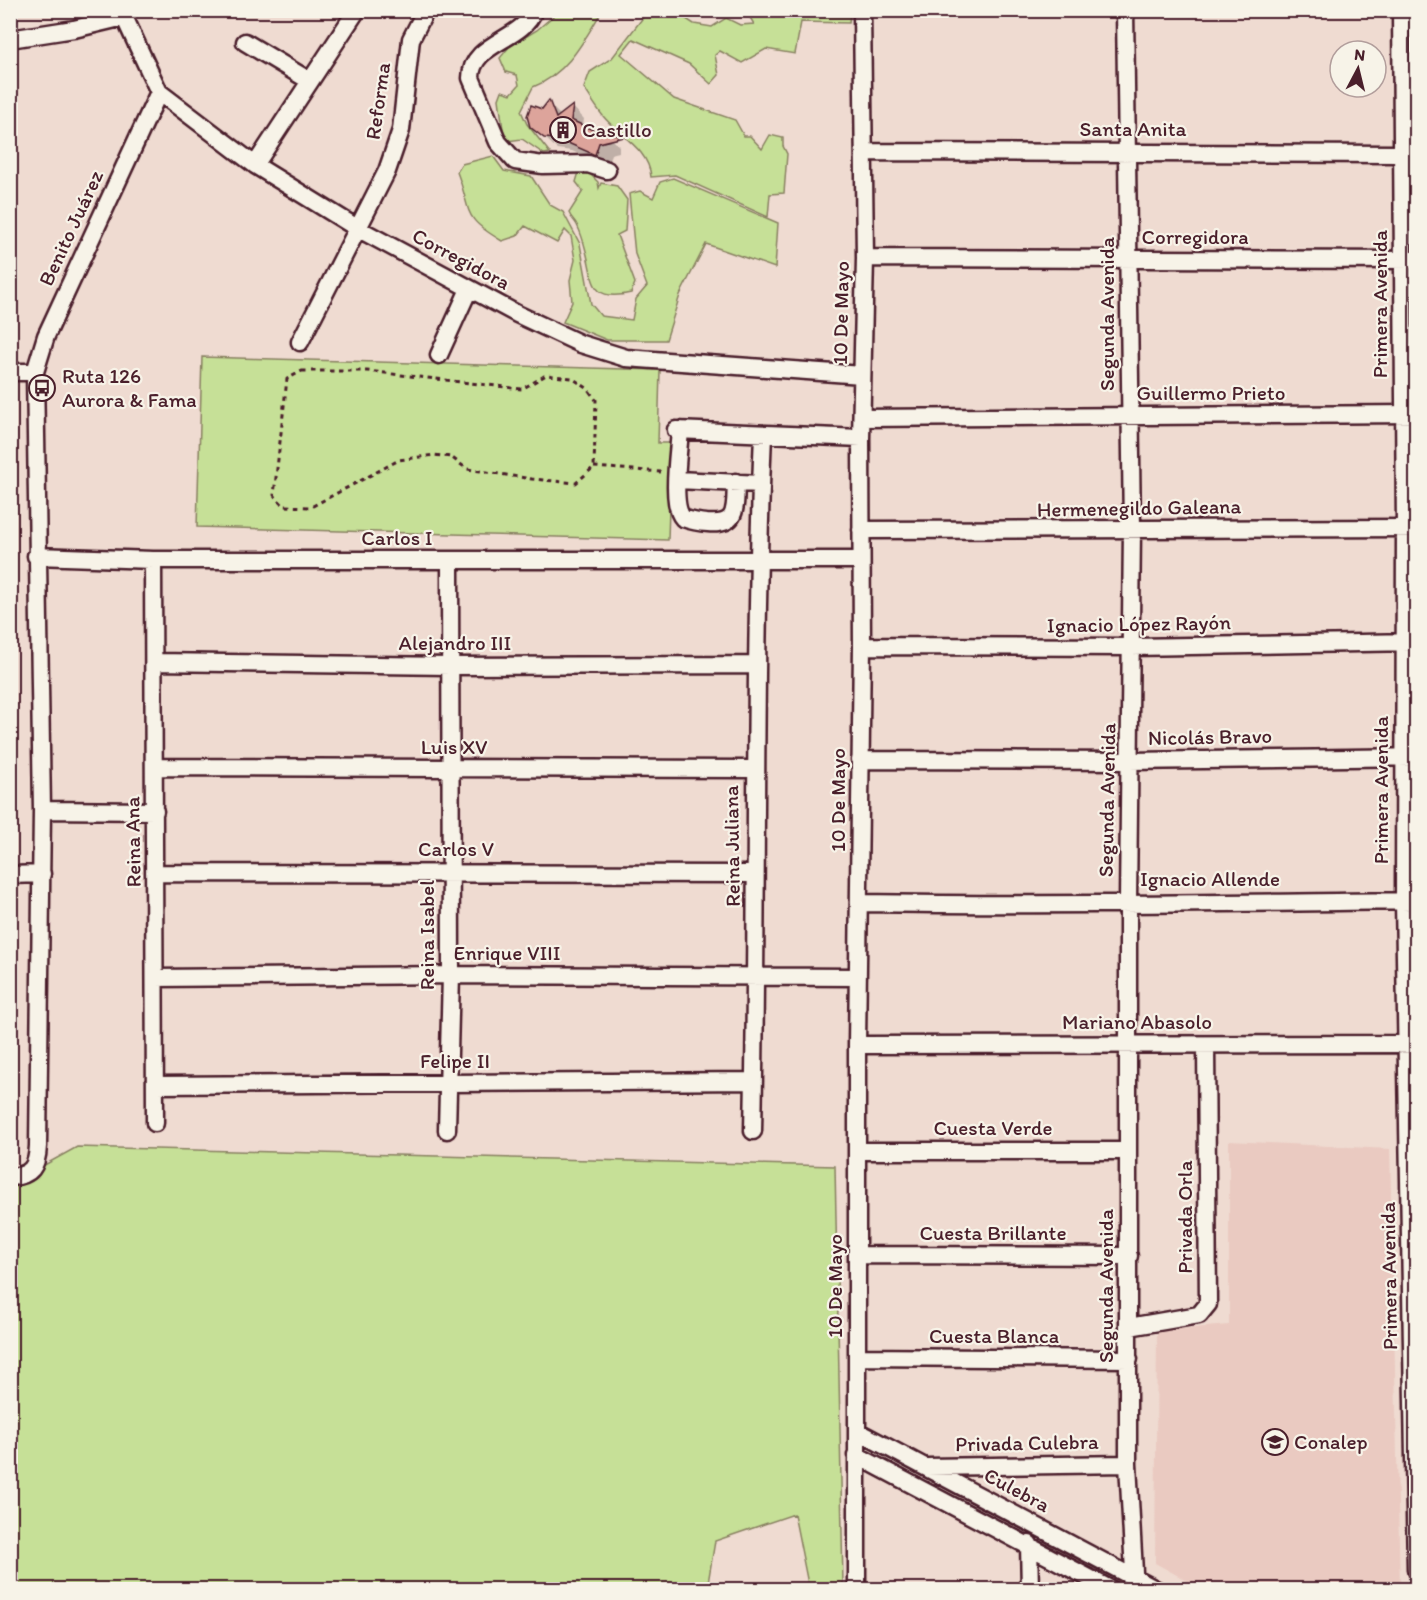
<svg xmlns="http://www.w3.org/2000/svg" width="1427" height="1600" font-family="Itim,sans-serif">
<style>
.built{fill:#eacac1}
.green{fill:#c6e097;stroke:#888061;stroke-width:1.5}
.shadow{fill:#0003}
.building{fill:#dda49b;stroke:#4a1f2b;stroke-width:1.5}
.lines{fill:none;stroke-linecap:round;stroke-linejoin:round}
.minor-casing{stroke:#4a1f2b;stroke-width:21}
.path{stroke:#4a1f2b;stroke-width:3;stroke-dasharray:4.5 4.5;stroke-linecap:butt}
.minor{stroke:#f7f3e8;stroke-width:16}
.labels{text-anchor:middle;stroke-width:4.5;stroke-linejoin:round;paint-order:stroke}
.street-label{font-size:21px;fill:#4a1f2b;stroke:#f7f3e8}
.poi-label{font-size:21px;fill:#4a1f2b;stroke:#f7f3e8;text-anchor:start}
</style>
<rect width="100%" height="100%" fill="#efdbd1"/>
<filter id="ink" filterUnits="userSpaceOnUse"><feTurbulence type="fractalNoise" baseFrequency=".0167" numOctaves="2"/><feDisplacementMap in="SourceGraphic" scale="12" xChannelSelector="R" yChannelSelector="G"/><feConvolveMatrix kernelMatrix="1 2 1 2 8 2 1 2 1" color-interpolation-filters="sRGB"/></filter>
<g filter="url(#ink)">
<path class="built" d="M1229,1141L1390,1149L1400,1589H1202L1155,1563L1157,1331L1229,1325Z"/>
<path class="green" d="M559,11H602C583,42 568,73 533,87L521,111L527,124L550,153L544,154L522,139L507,141L504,137L499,99L502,91L511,94L519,85L517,75L506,72L500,58L509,47L537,30Z
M648,11H674L694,24L712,27L726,18L740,25L754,24L746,11H850L849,23L801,22L795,54L766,49L742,63L720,51L715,55L719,75L711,84L689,64L633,39L621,54L674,99L735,120L744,136H750L762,149L770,135L783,138V146L787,154L784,193L770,194L768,217L675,175L651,177C649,149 619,136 603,116C596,107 590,97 584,88L590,72L612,58Z
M493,156L504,171L531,176L550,205L563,212L580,244L591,304L601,316L632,320L636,299L647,286L635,254L629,194L640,191L653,198L660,182L673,178L778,223L775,268L706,244L680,295L666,340H607L563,322L572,302L570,280L575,260L571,236L565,230L557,243L525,226L517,236L502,241C460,216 473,214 457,172L462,164Z
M587,171L598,182L599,188L601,183L617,186L627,200L625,231L617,235L635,283L631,293C589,303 594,280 586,251C584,243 580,231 577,225C575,221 571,218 569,213L583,191L576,182L579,172Z
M202,357L660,370L658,443H671L668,540L197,527Z
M77,1147L835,1166L843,1586L809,1589L794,1514L715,1541L707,1589H11L10,1184Z"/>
<path class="shadow" d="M550,105L561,116L573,107L584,119L583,127L607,134L619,146V152L611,154L607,166L572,151L557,149L532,126Z"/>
<path class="building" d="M549,100L556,118L573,105L571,120L593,130L624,137L599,143L595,155L559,139L544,138L530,127L527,116L531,105L542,109Z"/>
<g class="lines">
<defs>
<path id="minor" d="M121,10L159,92L255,165L357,228L517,314L581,344L626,358L862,375
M534,10C523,41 471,42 471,78L498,142L515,161L543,165L588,164L607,170
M1125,10L1132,529L1128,902V1464L1135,1590
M1401,10L1405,528L1404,902L1416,1569
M10,39L74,29L124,17L128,10
M245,42L310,81
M864,152L1401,154
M255,165L357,10
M865,258L1416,260
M300,342L387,171L401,130L411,39L426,10
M439,355L469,289
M10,372H35
M862,418L1416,414
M676,430L861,438
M680,430C679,450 670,505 683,518C694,522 723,528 731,517C737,509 735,492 736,482
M677,480L761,484
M861,530L1416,528
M36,556L153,560H860
M153,560L155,1123
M862,646L1132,647L1416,642
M155,662L450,666L755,665
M860,760L1129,761L1416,757
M155,767L754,769
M42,810L155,811
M156,873L755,874
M10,875L42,874
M860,903C1045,906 1231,903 1416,901
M155,978L451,975L858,977
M857,1045L1416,1044
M155,1085L754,1081
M447,1130L451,975L450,560
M753,1131C758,899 753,667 763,435
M857,1151H1128
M10,1177C32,1176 37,1166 38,1146L42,810L35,372L46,336L159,92
M858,1255L1129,1256
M1129,1327L1199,1315L1208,1304L1206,1045
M858,1357L1129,1359
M857,1431L1157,1590
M856,1455L1112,1590
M927,1467L1128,1464
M1029,1544L1030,1590
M857,1590V1045L862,646L861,438L865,258L862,10"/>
</defs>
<use href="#minor" class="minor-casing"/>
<path class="path" d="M302,371H367L522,389L546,375L572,378L587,388L596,400L594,467L576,483L532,479L467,469L451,457L434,455L399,460L311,507L284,506L274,495L287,379Z
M594,467L661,472"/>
<use href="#minor" class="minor"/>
</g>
</g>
<defs>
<symbol id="building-ring" viewBox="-11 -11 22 22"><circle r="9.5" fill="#f7f3e8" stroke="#4a1f2b" stroke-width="1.5"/><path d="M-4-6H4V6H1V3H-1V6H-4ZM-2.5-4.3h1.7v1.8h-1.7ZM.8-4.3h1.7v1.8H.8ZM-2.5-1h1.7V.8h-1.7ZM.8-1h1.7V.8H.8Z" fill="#4a1f2b"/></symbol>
<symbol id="bus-ring" viewBox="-11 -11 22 22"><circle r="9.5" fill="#f7f3e8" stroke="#4a1f2b" stroke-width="1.5"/><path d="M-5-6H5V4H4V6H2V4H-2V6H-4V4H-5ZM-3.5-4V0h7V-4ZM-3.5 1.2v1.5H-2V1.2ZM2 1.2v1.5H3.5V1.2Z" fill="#4a1f2b"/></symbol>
<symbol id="school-ring" viewBox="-11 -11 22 22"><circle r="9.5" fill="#f7f3e8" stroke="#4a1f2b" stroke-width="1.5"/><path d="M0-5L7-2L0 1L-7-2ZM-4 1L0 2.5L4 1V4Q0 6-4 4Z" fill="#4a1f2b"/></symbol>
</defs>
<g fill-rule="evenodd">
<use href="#building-ring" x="548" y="115" width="30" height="30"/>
<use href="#bus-ring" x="27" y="373" width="30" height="30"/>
<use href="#school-ring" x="1260" y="1427" width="30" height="30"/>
</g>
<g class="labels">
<g class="street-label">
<text transform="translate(378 101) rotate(-82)" y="7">Reforma</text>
<text x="1133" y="136">Santa Anita</text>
<text transform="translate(71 228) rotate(-65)" y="7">Benito Juárez</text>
<text x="1195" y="244">Corregidora</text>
<text transform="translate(461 259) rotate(28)" y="7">Corregidora</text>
<text transform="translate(1380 304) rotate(-90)" y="7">Primera Avenida</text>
<text transform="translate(841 313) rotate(-89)" y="7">10 De Mayo</text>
<text transform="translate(1107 314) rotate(-90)" y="7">Segunda Avenida</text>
<text x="1211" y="400">Guillermo Prieto</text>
<text transform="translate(1139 508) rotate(-1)" y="7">Hermenegildo Galeana</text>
<text x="397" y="545">Carlos I</text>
<text transform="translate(1139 624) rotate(-1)" y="7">Ignacio López Rayón</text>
<text x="455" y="650">Alejandro III</text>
<text transform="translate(1210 737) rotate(-1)" y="7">Nicolás Bravo</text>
<text x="454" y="754">Luis XV</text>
<text transform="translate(1381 790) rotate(-90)" y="7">Primera Avenida</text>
<text transform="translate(838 800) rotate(-90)" y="7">10 De Mayo</text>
<text transform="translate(1107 800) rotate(-89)" y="7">Segunda Avenida</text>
<text transform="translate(133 842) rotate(-91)" y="7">Reina Ana</text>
<text transform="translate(732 846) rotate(-91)" y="7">Reina Juliana</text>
<text x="456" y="856">Carlos V</text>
<text x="1210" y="886">Ignacio Allende</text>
<text transform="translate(427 935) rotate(-90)" y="7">Reina Isabel</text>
<text x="507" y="960">Enrique VIII</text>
<text x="1137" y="1029">Mariano Abasolo</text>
<text x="455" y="1068">Felipe II</text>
<text x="993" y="1135">Cuesta Verde</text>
<text transform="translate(1185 1217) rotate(-90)" y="7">Privada Orla</text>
<text x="993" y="1240">Cuesta Brillante</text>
<text transform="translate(1389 1276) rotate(-91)" y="7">Primera Avenida</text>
<text transform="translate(835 1286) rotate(-90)" y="7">10 De Mayo</text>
<text transform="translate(1106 1286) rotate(-90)" y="7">Segunda Avenida</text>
<text x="994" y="1343">Cuesta Blanca</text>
<text transform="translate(1027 1443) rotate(-1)" y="7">Privada Culebra</text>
<text transform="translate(1017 1490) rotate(28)" y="7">Culebra</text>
</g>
<g class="poi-label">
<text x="582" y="137">Castillo</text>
<text x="62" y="383">Ruta 126<tspan x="62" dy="24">Aurora &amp; Fama</tspan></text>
<text x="1294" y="1449">Conalep</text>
</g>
</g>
<rect width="1427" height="1600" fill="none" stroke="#f7f3e8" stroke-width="36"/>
<rect x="18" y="18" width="1391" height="1564" fill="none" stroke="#4a1f2b" stroke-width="2" filter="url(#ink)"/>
<g transform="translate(1358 69) rotate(7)"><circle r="28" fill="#f7f3e8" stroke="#b29e9c" stroke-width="1.5"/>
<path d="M0-4.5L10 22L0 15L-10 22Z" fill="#4a1f2b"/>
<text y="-9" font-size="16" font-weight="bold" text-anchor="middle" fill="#4a1f2b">N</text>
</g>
</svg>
